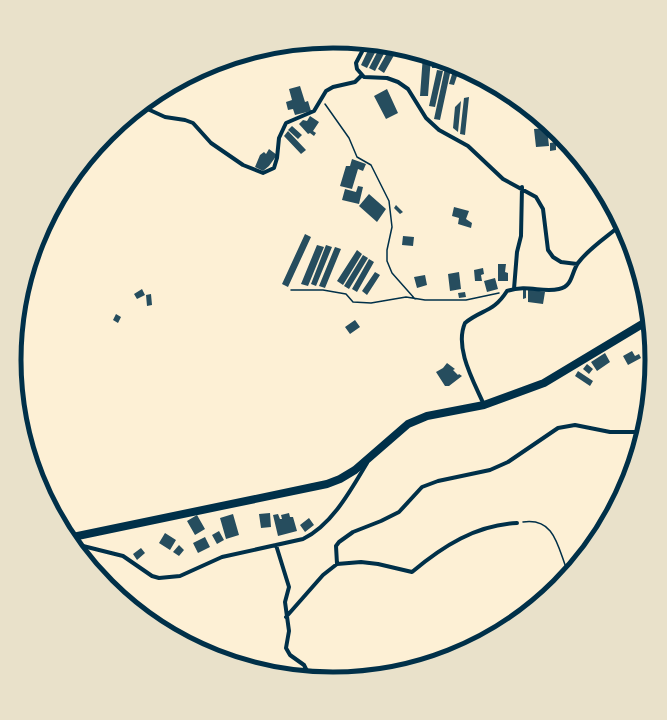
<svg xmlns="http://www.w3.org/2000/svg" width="667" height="720" font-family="Arial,sans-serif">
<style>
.building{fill:#264d5e}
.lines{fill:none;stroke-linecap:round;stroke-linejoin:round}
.path{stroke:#003049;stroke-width:1.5}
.minor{stroke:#003049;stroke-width:4}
.primary{stroke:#003049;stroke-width:8}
.rim{fill:none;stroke:#003049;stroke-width:5}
</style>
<rect width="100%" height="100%" fill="#fdf0d5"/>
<path class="building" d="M333,41L330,47L322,44L323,42Z
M371,44L379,45L367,68L361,65Z
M381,45L388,46L375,71L369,68Z
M391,46L397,50L384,73L378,69Z
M423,55L431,57L428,96H420Z
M432,58L438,59L437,68H432Z
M444,61L456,65L469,73L466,78Z
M445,68L451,69L440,120L434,119Z
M437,70L443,71L435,107L429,106Z
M453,71L458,73L454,85L449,84Z
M300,86L305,102L308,101L311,111L295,115L293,109L288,110L286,102L292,100L289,89Z
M387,89L398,113L386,119L374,96Z
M469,97L465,135L460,134L464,98Z
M461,101L458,132L453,128L455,107Z
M310,116L319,122L313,131L316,133L314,136L310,133L308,134L299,124L303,120L307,121Z
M292,126L302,135L298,139L288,130Z
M547,128L549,146L536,147L534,129Z
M288,131L306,150L301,154L284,136Z
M556,142V150L550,151V143Z
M269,149L277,155L269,166L263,171L255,167L260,155L264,152L266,154Z
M352,159L366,164L363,171L358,169L352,189L340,186L346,166H350Z
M358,186L363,187L359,204L342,200L345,189L356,192Z
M369,194L386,209L377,222L359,206Z
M396,205L403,212L400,214L394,208Z
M454,207L469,211L466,219L472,223L471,228L458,224L459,218L452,216Z
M305,234L311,237L288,287L282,284Z
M403,236L414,237L413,246L402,245Z
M317,245L324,247L308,286L301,284Z
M326,245L332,247L316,286L311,284Z
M335,247L341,249L325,288L319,286Z
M357,250L362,254L343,285L337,281Z
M363,255L368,258L349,289L344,286Z
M369,259L374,262L357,292L352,289Z
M498,264H506L505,272L508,273V281H498Z
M483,268L484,274L481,275L482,281H475L474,270Z
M375,272L380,275L367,295L362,291Z
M459,272L461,289L450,291L448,274Z
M425,275L427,285L417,288L414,277Z
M495,278L498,289L487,292L484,281Z
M142,289L145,295L137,299L134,294Z
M523,289H526V298L523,299Z
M528,289L545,292L543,304L528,302Z
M465,292L466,297L459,298L458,293Z
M151,294L152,305L147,306L146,295Z
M116,314L121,317L118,323L113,320Z
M355,320L360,327L350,334L345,327Z
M632,351L635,356L639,354L641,358L628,365L623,356Z
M605,353L610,362L597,371L591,362Z
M447,363L455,369L453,370L458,375L459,374L462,376L449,386H445L436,372L443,368Z
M587,364L593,369L589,374L583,369Z
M578,371L593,381L590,386L575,376Z
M270,513L271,527L261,528L259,514Z
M289,513L290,517H293L297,531L278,536L273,515L278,514L280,519H282L281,515Z
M233,514L239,535L226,539L220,518Z
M197,515L205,529L195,535L187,521Z
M309,518L314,525L305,532L300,525Z
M219,531L224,540L217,544L212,535Z
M165,533L176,540L170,550L159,543Z
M205,537L210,547L198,553L193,543Z
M179,545L184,550L179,556L173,552Z
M141,548L145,553L137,560L133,554Z"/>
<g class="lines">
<path class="path" d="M325,104L349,138L357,157L371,165L389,201L392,227L387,250V261L392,273L415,299
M291,290H323L346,294L353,302L371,303L406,297L425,300H466L499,293
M523,522C557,517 558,551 569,575"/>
<path class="minor" d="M366,44L356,63L357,69L364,77L387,78L398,82L408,89L426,118L439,130L468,146L503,179L536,197L543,209L548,250L553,257L561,262L577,264
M141,106L165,117L185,120L193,123L211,143L243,165L263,173L274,168L277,158L279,138L286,123L314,111L326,91L333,87L355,82L361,76
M514,289L517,252L521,236L522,187
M484,405C474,382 454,348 465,323C482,309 493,313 507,291C528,284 541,293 559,289C573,286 571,273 578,263C589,248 607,237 622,224
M70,540L83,546L123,556L152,576L159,578L180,576L222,557L303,539C332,525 351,490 367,463
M276,545L289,587L285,602L289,631L286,648L290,655L304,665L310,677
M337,564L336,546L339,542L353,532L381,521L399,512L422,487L438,481L490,470L508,462L558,428L575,425L610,432H644
M286,617L323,575L337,564L361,562L378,564L412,572C443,546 476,525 517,523"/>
<path class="primary" d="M68,538L327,484L340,479L355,470L408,424L427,416L484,405L544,383L649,320"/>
</g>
<path d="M0 0H667V720H0ZM21 360a312 312 0 1 1 624 0a312 312 0 1 1-624 0Z" fill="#e9e1ca" fill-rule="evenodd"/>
<path class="rim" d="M21 360a312 312 0 1 1 624 0a312 312 0 1 1-624 0Z"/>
</svg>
